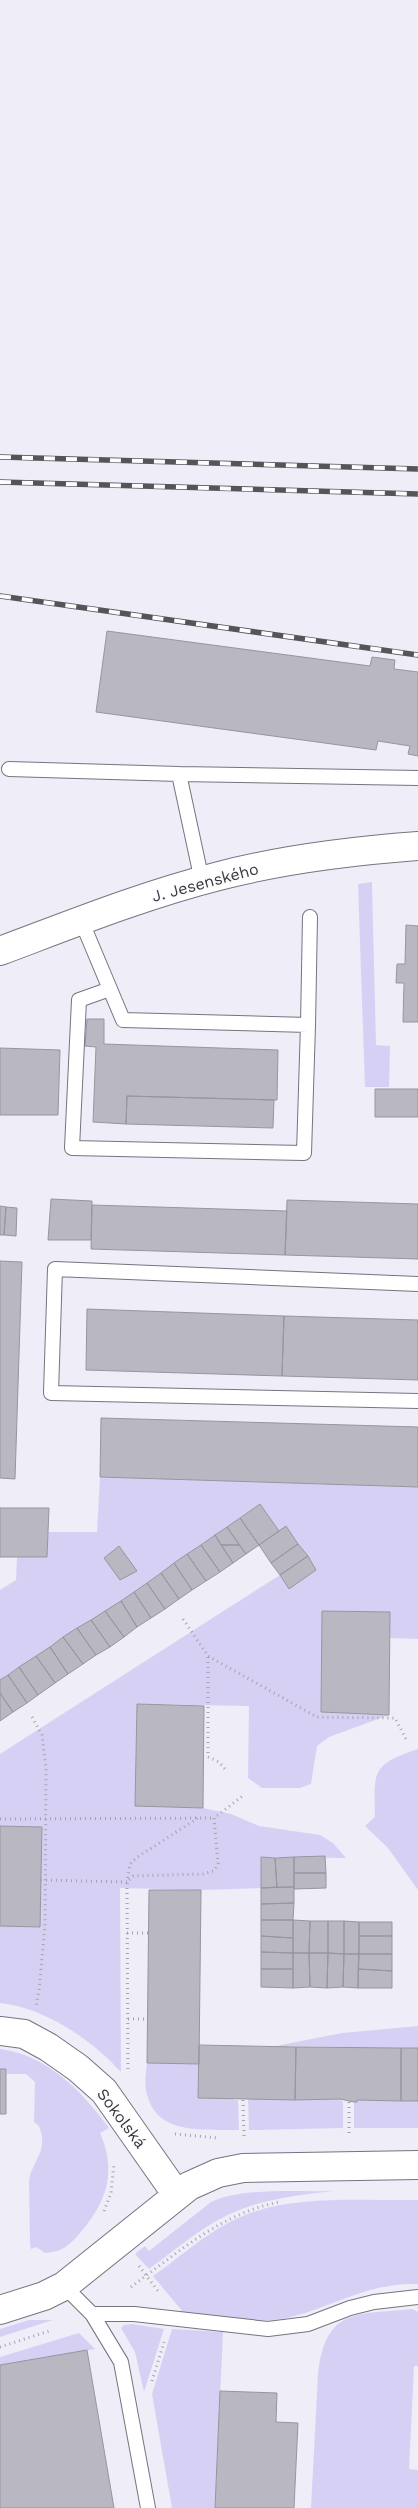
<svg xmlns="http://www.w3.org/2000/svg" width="418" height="2508" font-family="'Work Sans',sans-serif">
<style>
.green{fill:#d6d1f4}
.building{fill:#b9b7c2;stroke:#9795a0}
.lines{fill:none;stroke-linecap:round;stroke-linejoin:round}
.service-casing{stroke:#76747e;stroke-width:16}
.minor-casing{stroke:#76747e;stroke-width:30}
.tertiary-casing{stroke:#76747e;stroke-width:30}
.path{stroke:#a5a3ab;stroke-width:3;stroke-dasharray:1 4;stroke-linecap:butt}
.service{stroke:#fff;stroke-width:14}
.minor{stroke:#fff;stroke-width:28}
.tertiary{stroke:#fff;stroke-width:28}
.rail-casing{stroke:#555459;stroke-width:5.5}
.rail{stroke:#fcfcfe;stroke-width:4;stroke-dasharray:11;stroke-linecap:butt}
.labels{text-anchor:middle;stroke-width:4;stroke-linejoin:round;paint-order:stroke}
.street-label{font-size:16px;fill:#38373b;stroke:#fcfcfe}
</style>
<rect width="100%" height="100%" fill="#efedf8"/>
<path class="green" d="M372,882L376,1045L390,1046L389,1087H365L358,884Z
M100,1477L418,1487V1639L390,1638V1612L322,1611L321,1712L389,1715L329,1737L317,1746L311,1784L300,1788H262L248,1778L249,1706L137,1704L136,1806L203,1808L231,1814L259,1826L320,1835L333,1843L346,1858L261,1857V1888L201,1890L120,1888L121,2072C91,2039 45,2008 0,2003V1754L280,1575L289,1589L316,1570L298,1544L279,1531L260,1504L121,1601L0,1680V1590L16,1580L17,1557H47L48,1532H97Z
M418,1749V1890L388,1848L365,1826L375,1817C374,1771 371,1765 418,1749Z
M418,2026V2048L276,2046L342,2033Z
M0,2049C47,2055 82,2091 109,2128L100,2133C117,2171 107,2202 80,2233C70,2245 62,2252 45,2253L36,2247L31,2249L30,2244L29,2180C33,2159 49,2151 39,2126L34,2122L35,2082L26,2074H7L6,2070L0,2069Z
M147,2063L199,2064L234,2100H238L239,2130C205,2129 156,2136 147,2094C144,2085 146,2073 147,2063Z
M252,2098L340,2099L343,2102V2128L249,2130L248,2100Z
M357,2100L418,2101V2128H354V2102Z
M332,2191C302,2195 270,2198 242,2209C208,2221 178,2248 149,2269L135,2254L145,2246L149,2251L211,2202C244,2187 296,2192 332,2191Z
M418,2200V2284C368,2282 332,2308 286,2318C254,2325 215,2315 183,2312L153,2276C182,2256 210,2229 243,2216C294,2194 363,2201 418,2200Z
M412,2309L418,2312V2366H414L409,2469L418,2470V2508H311L318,2374C326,2307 356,2315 412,2309Z
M29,2320H53L0,2337V2329Z
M132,2324L164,2329L144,2392L135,2352L121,2328L124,2325Z
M172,2329L223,2332L215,2508H172L152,2394Z
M79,2333L95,2349L0,2365V2357Z"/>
<path class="building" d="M107,631L370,666L372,657L395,660L394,669L418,672V756L408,754L410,746L378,741L376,750L96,712Z
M406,925L418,926V1022H403L404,983H396L397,964H405Z
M87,1019H104V1044L278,1050L277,1100L127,1096L126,1124L93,1122L96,1047L85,1046Z
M0,1048L60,1050L58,1115H0Z
M375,1089H418V1117H375Z
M127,1096L274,1100L273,1128L126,1124Z
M51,1199L92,1201L91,1240H48Z
M287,1200L418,1204V1259L285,1255Z
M92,1205L287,1211L285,1255L91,1249Z
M0,1206L6,1207L4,1235H0Z
M6,1207L17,1208L16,1236L4,1235Z
M0,1261L22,1262L15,1479L0,1478Z
M87,1309L284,1316L282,1376L86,1370Z
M284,1316L418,1320V1380L282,1376Z
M101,1418L418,1427V1487L100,1477Z
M260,1504L279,1531L259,1545L240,1518Z
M0,1508H49L47,1557H0Z
M240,1518L259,1545L246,1554L227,1527Z
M286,1526L298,1544L271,1563L259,1545Z
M227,1527L239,1545H221L215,1535Z
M215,1535L233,1563L220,1572L201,1545Z
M298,1544L308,1556L280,1575L271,1563Z
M201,1545L220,1572L206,1581L187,1554Z
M221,1545H239L246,1554L233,1563Z
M119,1546L137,1571L120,1580L104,1558Z
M187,1554L206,1581L192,1590L174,1563Z
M308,1556L316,1570L289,1589L280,1575Z
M174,1563L192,1590L179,1599L161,1573Z
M161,1573L179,1599L165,1609L147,1583Z
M147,1583L165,1609L151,1618L134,1592Z
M134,1592L151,1618L137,1627L121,1601Z
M121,1601L137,1627L124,1637L105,1611Z
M105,1611L124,1637L110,1647L91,1620Z
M322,1611L390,1612L389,1715L321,1712Z
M91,1620L110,1647L96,1655L77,1628Z
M77,1628L96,1655L83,1664L63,1637Z
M63,1637L83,1664L68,1674L50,1647Z
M50,1647L68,1674L55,1683L36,1656Z
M36,1656L55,1683L38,1695L19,1667Z
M19,1667L38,1695L27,1703L8,1675Z
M8,1675L27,1703L13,1712L0,1693V1680Z
M0,1693L13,1712L0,1721Z
M137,1704L204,1706L203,1808L135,1806Z
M0,1826L42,1827L40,1927L0,1926Z
M325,1856L326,1873H294V1857Z
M261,1857L275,1858L277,1887L261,1888Z
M294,1857V1887H277L275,1858Z
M294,1873H326V1888L294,1889Z
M294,1887V1903L261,1904V1888Z
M149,1890H201L199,2064L147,2063Z
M294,1903L293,1920H261V1904Z
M261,1920H293V1938L261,1936Z
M293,1920L310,1921L309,1953H293Z
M310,1921H328V1953H309Z
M328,1921H344V1954L328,1953Z
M344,1921L359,1922V1954H344Z
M359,1922H392V1936H359Z
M261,1936L293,1938V1953L261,1952Z
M359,1936H392V1954H359Z
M261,1952L293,1953V1969H261Z
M293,1953H309L310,1987L293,1988Z
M309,1953H328L327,1988L310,1987Z
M328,1953L344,1954L343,1987L327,1988Z
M344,1954H359L358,1988L343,1987Z
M359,1954H392V1971L358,1969Z
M261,1969H293V1988L261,1987Z
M358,1969L392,1971V1988H358Z
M199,2045L296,2047L295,2100L198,2098Z
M296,2047L401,2048V2101L357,2100V2102H354L340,2099L295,2100Z
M401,2048H418V2101H401Z
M0,2069H6V2114H0Z
M87,2350L114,2508H0V2365Z
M220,2391L277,2393L276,2422L298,2423L294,2508H215Z"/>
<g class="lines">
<defs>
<path id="service" d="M9,769L179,774
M202,881L179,774L418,778
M81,920C95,953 109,986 123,1020L308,1025L304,1153L72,1148L79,1000L110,989
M308,1025L310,917
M418,1284L55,1269L51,1393L418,1401
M64,2286L92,2314L121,2362L148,2508
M92,2314H134L268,2329L308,2324L350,2308L374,2302L418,2297"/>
<path id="minor" d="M0,2031L24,2034L48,2047L78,2068L104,2091L177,2195
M0,2310L44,2296L64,2286L189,2186L218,2173L243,2168L418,2165"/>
<path id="tertiary" d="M0,951C72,924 144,895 219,876C284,859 351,851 418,846"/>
</defs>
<use href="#service" class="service-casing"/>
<use href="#minor" class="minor-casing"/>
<use href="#tertiary" class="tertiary-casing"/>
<path class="path" d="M183,1619L208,1656L317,1717L395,1718L406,1739
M208,1657V1757L219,1762L226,1770
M32,1717L42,1735L46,1769L45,1926L39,1990L36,2006
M0,1819L214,1818
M41,1880L127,1882L130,1864L136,1858L198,1818
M127,1933H148
M128,2019H147
M128,2069L127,1882L133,1876L203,1874L214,1871L218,1863L214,1818L244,1795
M243,2100L244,2136
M349,2102V2134
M175,2134L218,2138
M104,2211L111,2193L114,2164
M139,2266L158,2291
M131,2287C176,2254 223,2212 280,2202
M0,2347L52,2330
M152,2381L164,2342"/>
<use href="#service" class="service"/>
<use href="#minor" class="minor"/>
<use href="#tertiary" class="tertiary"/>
<defs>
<path id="rail" d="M0,457L418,469
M0,482L418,494
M0,596L418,655"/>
</defs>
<use href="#rail" class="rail-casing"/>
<use href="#rail" class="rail"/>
</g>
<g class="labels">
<g class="street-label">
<text transform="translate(205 882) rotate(-15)" y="6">J. Jesenského</text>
<text transform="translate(122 2118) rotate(53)" y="6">Sokolská</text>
</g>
</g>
</svg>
